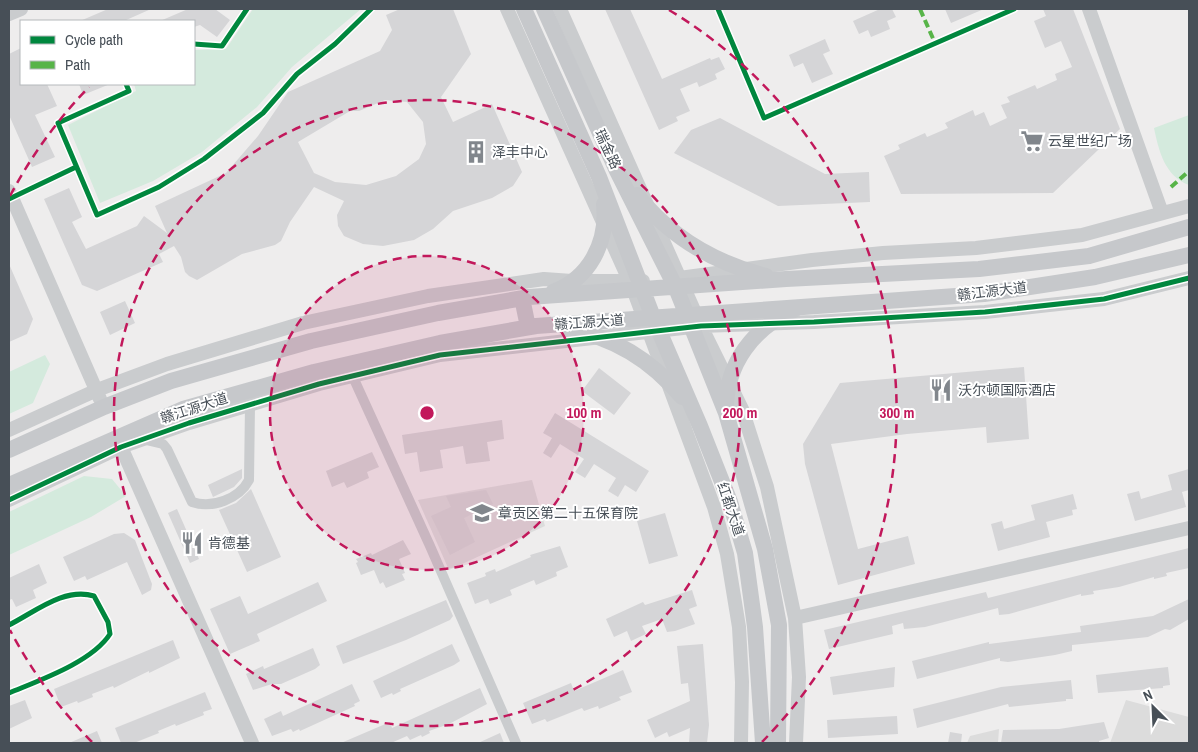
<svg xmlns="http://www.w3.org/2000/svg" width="1198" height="752" font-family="'Archivo Narrow','Noto Sans SC',sans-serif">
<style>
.education{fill:#dcdcdc}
.green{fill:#d4eadd}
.building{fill:#d5d5d7;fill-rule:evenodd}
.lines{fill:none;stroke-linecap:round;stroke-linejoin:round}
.minor{stroke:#caccce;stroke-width:10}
.tertiary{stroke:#caccce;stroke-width:14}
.primary{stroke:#c6c8cb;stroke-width:16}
.quiet{stroke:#57b448;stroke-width:4;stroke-dasharray:8 4;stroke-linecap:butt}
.cycleway-casing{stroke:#fff;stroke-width:8}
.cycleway{stroke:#00873e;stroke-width:5}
.ring{fill:none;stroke:#c2185b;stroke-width:2.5;stroke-dasharray:9 6}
.labels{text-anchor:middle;stroke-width:4;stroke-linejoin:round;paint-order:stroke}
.poi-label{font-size:14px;fill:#474f57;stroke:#fff;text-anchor:start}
.street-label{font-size:14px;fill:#474f57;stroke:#fff}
.centre{fill:#c2185b;stroke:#fff;stroke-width:2.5}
.ring-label{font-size:15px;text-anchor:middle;font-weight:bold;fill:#c2185b;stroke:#fff;stroke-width:4;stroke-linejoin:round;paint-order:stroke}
</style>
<rect width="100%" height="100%" fill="#eeeded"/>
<path class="education" d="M532,480L545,526L449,570L418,500Z
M1126,700L1189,717V743H1110Z
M999,729L998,743H967L970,736Z"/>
<path class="green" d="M253,9H361L292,67L257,107L202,152L153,181L100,203L68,125L136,91L134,84H194V50L226,49Z
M1189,115V185C1165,176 1159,152 1154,128Z
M45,355L50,364L33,403L9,414V372Z
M84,476L112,479L126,496L91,517L9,555V512Z"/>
<path class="building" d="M108,9H151L124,21H80Z
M188,9H215L230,20L217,37L200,25L194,27V21H160Z
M400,9H453L471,54L441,97L453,122L492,104L522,172L513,186L492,198L453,211L433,229L414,240L383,246L363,244L344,236L338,226L337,215L344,201L314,187L290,222L281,241L275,245L242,254L197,280L189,276L185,272L181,257L174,246L159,254L163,262L97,291L82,285L44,199L69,188L82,217L72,222L86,249L137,226L144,216L167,233L155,206L226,173L258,136L288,92L380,51L392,30L386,15ZM385,100L407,102L423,122L426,144L419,159L396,176L366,185L335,182L314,173L298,142L350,111H359Z
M605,9H630L662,79L710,58L711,60L719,57L725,69L715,74L717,79L699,87L697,82L680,89L690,111L676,117L678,121L659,130Z
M880,9H892L896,17L887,21L890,29L871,37L868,30L859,34L853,21Z
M945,9H984L951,23Z
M1043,9H1073L1120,129L1053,193L901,194L884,156L900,149L898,145L925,133L927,137L948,128L945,123L973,110L975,116L984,112L990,126L1007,118L1001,105L1010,102L1007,97L1035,85L1037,89L1057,80L1055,74L1072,67L1061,41L1045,48L1034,21L1046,16Z
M825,39L830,51L823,54L833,74L812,83L803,63L794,67L789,55Z
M21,48V84H47L57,106L35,115L55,157L32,167L9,115V54Z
M79,84H110L83,95Z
M720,118L825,174L869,172L870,202L778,206L674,153L691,130Z
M9,264L33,319L27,334L9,342Z
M125,301L135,323L110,335L100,312Z
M1024,367L1029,439L987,443L986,427L907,434L831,444L858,549L908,536L915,564L838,585L805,464L803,444L840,383Z
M599,368L631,393L614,415L582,391Z
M555,413L649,471L636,492L625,485L618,497L608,491L616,478L594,464L585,478L575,472L584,459L560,444L551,458L543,453L552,438L543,433Z
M502,420L504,439L487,442L490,461L466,464L463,446L440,450L443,468L420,472L417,452L405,454L402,435Z
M372,452L379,467L367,472L369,478L347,488L344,482L332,487L326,471Z
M242,469V478L234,487L213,497L208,485Z
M1189,469V490L1182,492L1186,507L1135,521L1127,494L1139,491L1141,499L1172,490L1168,475Z
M251,489L281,557L247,572L219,510L236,503Z
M486,490L493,504L464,518L475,542L450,555L431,516L451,507L446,496Z
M1073,494L1077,509L1072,510L1073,515L1046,522L1050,537L998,551L991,524L1002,521L1004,529L1035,520L1031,505Z
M177,509L199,559L190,563L168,513Z
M665,513L678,556L649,564L637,521Z
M124,533L135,540L152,584L151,590L142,595L127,562L87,580L85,576L74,581L63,557L114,534Z
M403,540L411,554L399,559L405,573L402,574L405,580L386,588L383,582L380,584L374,570L361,575L356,563L358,562L356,559L371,553L372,555Z
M560,546L568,567L556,572L557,576L536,585L534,580L510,590L512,595L490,604L488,599L475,604L467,583L486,576L485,573L495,569L496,572L531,557L530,555Z
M1189,548V568L1166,573L1167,576L1154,579V577L1119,587L1093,591L1094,594L1081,596V594L1009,614L999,615L998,608L925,627L904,629L903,623L892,626L893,634L829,649L824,630L986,592L988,598Z
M39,564L47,583L33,590L36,598L16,607L12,599L9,600V578Z
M318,582L327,601L257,634L260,641L230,654L210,609L240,596L248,614Z
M692,590L697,606L689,609L695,624L675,631L667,632L662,619L642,626L646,634L631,641L627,631L614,637L606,619L643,602L645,605Z
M1189,599V619L1170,630L1165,629L1148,637L1072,645V651L1055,655L1008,662L1000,661V658L917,679L912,661L989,642V644L1081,632L1080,626L1153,616Z
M446,600L453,616L450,620L406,640L343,664L336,646Z
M173,640L180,658L149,673V671L114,688L113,686L92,694L93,697L78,703L77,701L61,707L54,689Z
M452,644L460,661L454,665L400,689L401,691L393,695L392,693L381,698L373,681Z
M703,644L709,725L707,743H689L690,728L669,737L667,732L655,738L647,720L690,701L688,683L681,684L677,646Z
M313,648L320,665L315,669L281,684H272L253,690L246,674L263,666L264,669Z
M895,667L894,687L833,695L830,677Z
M1168,667L1170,685L1163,686V688L1098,693L1096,675Z
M623,670L632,692L619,697L621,700L599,709L598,706L584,711L582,708L547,722L545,719L532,724L523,703L571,683L574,691Z
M1071,680L1073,699H1066V701L1009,707L1008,704L917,728L913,709L1001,687Z
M352,684L360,701L354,704L355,706L300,731L299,729L293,732L291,729L272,736L264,719L281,711L283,716Z
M480,688L487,704L449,724L429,731L430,733L422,737L421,735L410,740L407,736L391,743H341L390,722L392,728Z
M205,692L212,709L203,712L204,715L176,726L175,724L158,731L159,733L134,743H121L115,728Z
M25,700L32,718L9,729V706Z
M897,716L898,734L828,738L827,720Z
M1104,722L1109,738L1099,741V743H1001L1003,730L1059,729Z
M97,731L102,743H69Z
M950,732L962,734L961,743H948Z
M500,733L504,743H478Z"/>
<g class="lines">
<path class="minor" d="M353,377L430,546L516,743
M146,440L163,444L167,449L192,502C212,509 239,499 249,480L250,405"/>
<path class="tertiary" d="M507,9L633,289L714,507L727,554L739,627L742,682L741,743
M560,9L701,326L742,409L767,487L795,618L799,677L796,743
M1089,9L1162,213
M9,14L21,9
M9,191L100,399
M672,279L812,260L883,253L976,248L1082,235L1189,206
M9,430L97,390L167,364L303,323L428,296L544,279L572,281H643
M118,440L252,743
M9,500L121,447L189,423L319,384L440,355L701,326L814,322L985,312L1104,299L1189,278
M795,618L1189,528"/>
<path class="primary" d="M524,9L599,177L653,317L700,426L730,502L745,553L755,627L763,743
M544,9L617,171L676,288L726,413L765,549L779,625L778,743
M637,195C670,237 715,263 766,276
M553,292C590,278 608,242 604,204
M522,298L528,327
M568,329C614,337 652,361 682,397
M726,409C726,364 753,328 794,310
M9,450L104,407L171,381L311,341L438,313L529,297L786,279L979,269L1089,256L1189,227
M9,485L183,409L314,372L440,343L536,326L984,294L1095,277L1189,255"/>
<path class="quiet" d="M920,9L935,43
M1171,187L1189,171"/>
<defs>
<path id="cycleway" d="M718,9L764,118L1014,9
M194,44L222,46L247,9
M126,84L129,91L58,123L97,215L159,187L204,159L263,113L297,74L335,44L371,9
M9,199L76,167
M9,500L121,447L189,423L319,384L440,355L701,326L814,322L985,312L1104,299L1189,278
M9,625C35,612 64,587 94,596L108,622L110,634C92,662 40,680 9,693"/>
</defs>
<use href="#cycleway" class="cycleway-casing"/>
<use href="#cycleway" class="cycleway"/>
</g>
<circle cx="427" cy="413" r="157" fill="#c2185b" fill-opacity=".12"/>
<g class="ring">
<circle cx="427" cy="413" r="157"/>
<circle cx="427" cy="413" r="313"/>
<path d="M92 742A470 470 0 0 1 10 630M10 196A470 470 0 0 1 89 87M669 10A470 470 0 0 1 762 742"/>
</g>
<defs>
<symbol id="supermarket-bare" viewBox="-9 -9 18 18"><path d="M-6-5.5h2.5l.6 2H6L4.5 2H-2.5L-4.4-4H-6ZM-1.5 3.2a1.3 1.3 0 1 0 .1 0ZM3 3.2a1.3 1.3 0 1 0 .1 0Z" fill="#81868c" stroke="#fff" stroke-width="2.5" paint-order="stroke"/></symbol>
<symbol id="building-bare" viewBox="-9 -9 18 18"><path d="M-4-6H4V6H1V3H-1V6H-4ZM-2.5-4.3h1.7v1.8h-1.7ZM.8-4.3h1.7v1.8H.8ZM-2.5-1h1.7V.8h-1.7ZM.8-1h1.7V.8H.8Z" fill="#81868c" stroke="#fff" stroke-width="2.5" paint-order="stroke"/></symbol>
<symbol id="restaurant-bare" viewBox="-9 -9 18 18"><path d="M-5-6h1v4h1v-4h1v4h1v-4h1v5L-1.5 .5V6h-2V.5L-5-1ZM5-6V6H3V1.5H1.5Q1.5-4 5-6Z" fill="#81868c" stroke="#fff" stroke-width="2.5" paint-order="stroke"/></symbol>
<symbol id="school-bare" viewBox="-9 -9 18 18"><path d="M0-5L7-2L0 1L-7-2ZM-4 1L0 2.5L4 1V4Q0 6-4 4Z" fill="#81868c" stroke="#fff" stroke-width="2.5" paint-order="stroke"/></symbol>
</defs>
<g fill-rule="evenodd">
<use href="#supermarket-bare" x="1016" y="125" width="32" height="32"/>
<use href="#building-bare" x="460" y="136" width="32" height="32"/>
<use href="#restaurant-bare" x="925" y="374" width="32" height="32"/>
<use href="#school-bare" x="466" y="497" width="32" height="32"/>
<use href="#restaurant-bare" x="176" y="527" width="32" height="32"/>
</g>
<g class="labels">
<g class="poi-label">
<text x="1048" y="146">云星世纪广场</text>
<text x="492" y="157">泽丰中心</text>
<text x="958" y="395">沃尔顿国际酒店</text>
<text x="498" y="518">章贡区第二十五保育院</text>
<text x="208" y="548">肯德基</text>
</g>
<g class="street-label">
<text transform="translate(608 149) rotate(65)" y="5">瑞金路</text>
<text transform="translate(992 291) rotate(-7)" y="5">赣江源大道</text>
<text transform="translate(589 322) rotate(-4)" y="5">赣江源大道</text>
<text transform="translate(194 408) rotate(-18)" y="5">赣江源大道</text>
<text transform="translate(731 509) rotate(71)" y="5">红都大道</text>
</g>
</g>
<circle cx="427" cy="413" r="8" class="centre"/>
<g class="ring-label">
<text x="584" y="418">100 m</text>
<text x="740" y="418">200 m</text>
<text x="897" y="418">300 m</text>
</g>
<rect width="1198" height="752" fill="none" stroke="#474f57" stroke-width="20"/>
<rect x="20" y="20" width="175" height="65" fill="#ffffff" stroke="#b5b9bc"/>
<rect x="30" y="36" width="25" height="8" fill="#00873e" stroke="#b5b9bc"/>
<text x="65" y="45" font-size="15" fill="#474f57">Cycle path</text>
<rect x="30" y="61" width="25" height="8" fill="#57b448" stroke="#b5b9bc"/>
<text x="65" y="70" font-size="15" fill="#474f57">Path</text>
<g transform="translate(1153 707) rotate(336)" stroke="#ffffff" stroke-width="4" paint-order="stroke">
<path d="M0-4L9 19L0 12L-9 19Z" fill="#474f57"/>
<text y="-8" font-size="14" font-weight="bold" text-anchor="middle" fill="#474f57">N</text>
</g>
</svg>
